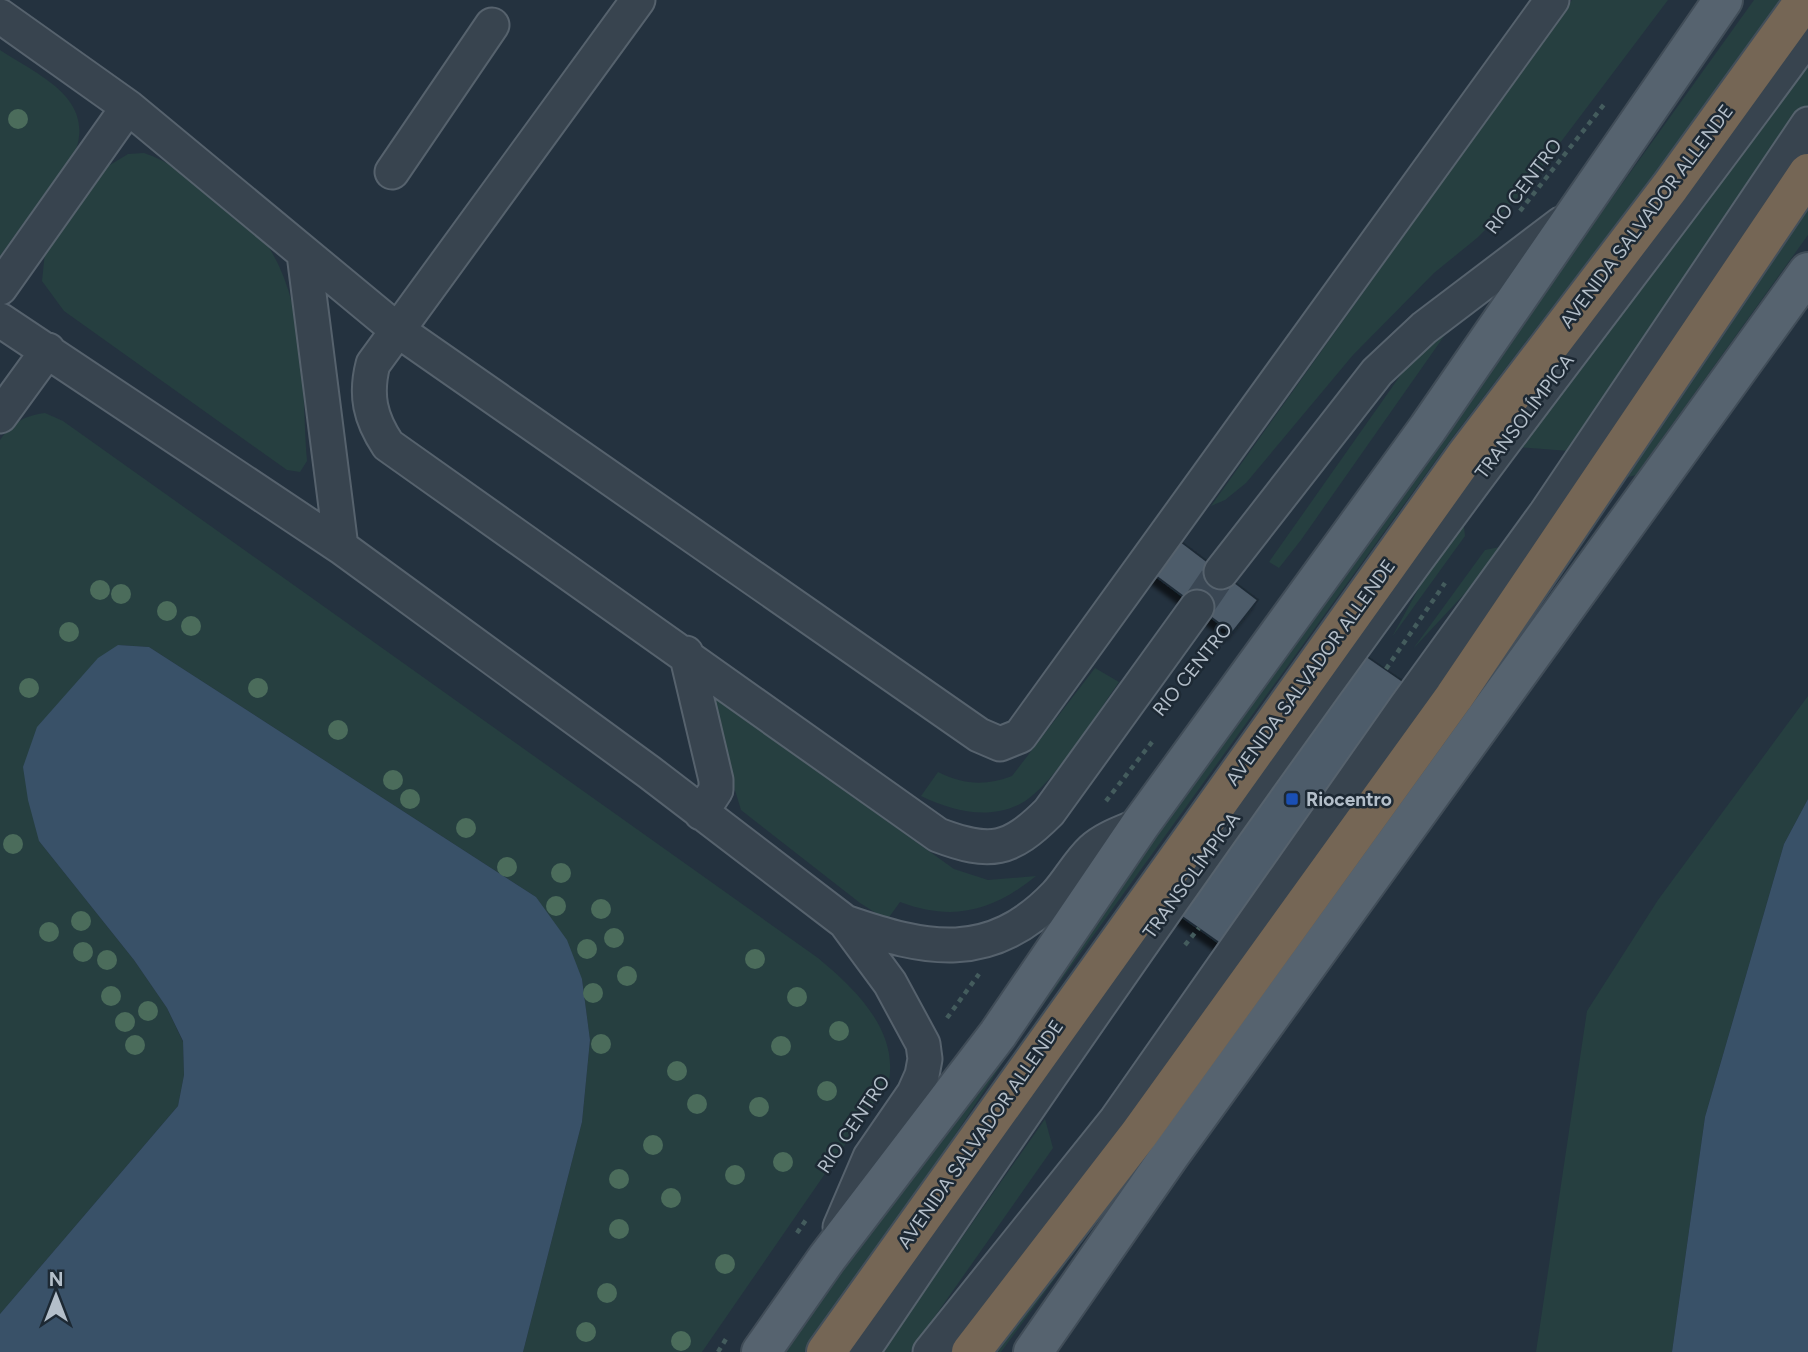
<svg xmlns="http://www.w3.org/2000/svg" width="1808" height="1352" font-family="Figtree,sans-serif">
<style>
.green{fill:#263f40}
.water{fill:#395168}
.building{fill:#4d5b6a;stroke:#1f2b36;stroke-width:2;filter:url(#shadow)}
.lines{fill:none;stroke-linecap:round;stroke-linejoin:round}
.minor-tunnel{stroke:#3a4754;stroke-width:33;stroke-dasharray:33 17;stroke-linecap:butt}
.minor-casing{stroke:#56626d;stroke-width:37}
.major-casing{stroke:#414d58;stroke-width:42}
.highway-casing{stroke:#434f5a;stroke-width:42}
.path{stroke:#445c5d;stroke-width:4.5;stroke-dasharray:5 5;stroke-linecap:butt}
.minor{stroke:#38444f;stroke-width:33}
.major{stroke:#56636f;stroke-width:38}
.highway{stroke:#756655;stroke-width:38}
.tree{fill:#4b6c5b}
.transit-dot{fill:#1a4fb4;stroke:#1d2934;stroke-width:2.5}
.labels{text-anchor:middle;stroke-width:5;stroke-linejoin:round;paint-order:stroke}
.street-label{font-size:19px;fill:#b4bfca;stroke:#1d2934}
.poi-label{font-size:19px;font-weight:bold;fill:#b4bfca;stroke:#1d2934;text-anchor:start}
</style>
<defs>
<filter id="shadow"><feDropShadow dx="-6" dy="6" stdDeviation="2" flood-color="#0009"/></filter>
</defs>
<rect width="100%" height="100%" fill="#24323f"/>
<path class="green" d="M1572,0H1668L1523,192L1477,238L1434,273L1353,355L1246,483L1225,500L1211,506Z
M1754,0H1782L1696,120L1449,442L1013,1047L812,1352H784Z
M0,50C38,75 96,98 75,152L0,256Z
M1808,54V106L1569,451L1517,447Z
M144,153C170,161 190,179 211,195C224,204 239,212 250,223C309,285 301,381 307,461L300,472L287,470L64,311L42,281L45,252L100,171L128,154Z
M1808,192V235L1636,475L1625,478L1623,476Z
M1454,322L1301,540L1279,568L1269,562L1407,366Z
M45,413L63,421L818,958C854,988 898,1029 889,1081L702,1352H523L582,1122L590,1040L582,979L536,897L149,647L118,645L39,841L134,960L167,1008L183,1042L184,1075L178,1106L0,1314V440C13,422 24,416 45,413Z
M1462,509L1465,536L1392,637Z
M1510,545L1413,649L1485,550Z
M1095,668L1119,682C1097,713 1051,789 1020,804C988,820 952,811 921,796L938,772C964,785 986,786 1012,776Z
M705,691L954,869L988,880L1036,876C993,911 954,922 900,902L887,920L860,903L741,810Z
M1808,696V799L1784,844L1705,1117L1672,1352H1536L1587,1011L1658,900Z
M1045,1119L1053,1148L910,1352H882Z
M1145,1156L1001,1352H989Z"/>
<path class="water" d="M118,645L149,647L536,897L567,940L582,979L590,1040L582,1122L523,1352H0V1314L178,1106L184,1075L183,1041L167,1008L134,960L39,841L28,800L23,767L37,727L98,658Z
M1808,799V1352H1672L1705,1117L1784,844Z"/>
<path class="building" d="M1179,540L1258,600L1232,633L1153,574Z
M1362,653L1407,684L1222,945L1178,914Z"/>
<g class="lines">
<path class="minor-tunnel" d="M1197,607L1221,572"/>
<defs>
<path id="minor" d="M638,0L373,364C365,395 370,418 388,445L938,835C991,855 1010,851 1049,812L1197,607
M0,16L128,107L396,329L979,735L1000,744L1020,736L1552,0
M392,172L492,25
M304,254L341,547
M0,288L128,107
M0,320L341,547L649,772L845,922L890,983L923,1044L925,1059L922,1075L914,1093L870,1157L840,1227
M0,416L48,350
M1221,572L1377,372L1424,328L1561,224
M686,653L716,780V790L701,813
M845,922C926,950 990,964 1056,895C1069,881 1078,863 1092,850C1105,838 1124,832 1140,825
M862,1352C1064,1052 1270,756 1486,466C1593,322 1703,181 1808,36
M930,1352L1116,1120L1406,706L1546,513L1808,124"/>
<path id="major" d="M761,1352L827,1258L998,1034L1140,825L1428,428L1723,0
M1033,1352L1170,1155L1808,272"/>
<path id="highway" d="M826,1352L1466,455L1670,187L1805,0
M971,1352L1139,1134L1454,697L1808,173"/>
</defs>
<use href="#minor" class="minor-casing"/>
<use href="#major" class="major-casing"/>
<use href="#highway" class="highway-casing"/>
<path class="path" d="M1520,211L1606,102
M1386,669L1445,583
M1106,801L1152,742
M1185,945L1199,928
M947,1018L979,974
M797,1233L808,1217
M718,1352L726,1339"/>
<use href="#minor" class="minor"/>
<use href="#major" class="major"/>
<use href="#highway" class="highway"/>
</g>
<g class="tree">
<circle cx="18" cy="119" r="10"/>
<circle cx="100" cy="590" r="10"/>
<circle cx="121" cy="594" r="10"/>
<circle cx="167" cy="611" r="10"/>
<circle cx="191" cy="626" r="10"/>
<circle cx="69" cy="632" r="10"/>
<circle cx="29" cy="688" r="10"/>
<circle cx="258" cy="688" r="10"/>
<circle cx="338" cy="730" r="10"/>
<circle cx="393" cy="780" r="10"/>
<circle cx="410" cy="799" r="10"/>
<circle cx="466" cy="828" r="10"/>
<circle cx="13" cy="844" r="10"/>
<circle cx="507" cy="867" r="10"/>
<circle cx="561" cy="873" r="10"/>
<circle cx="556" cy="906" r="10"/>
<circle cx="601" cy="909" r="10"/>
<circle cx="81" cy="921" r="10"/>
<circle cx="49" cy="932" r="10"/>
<circle cx="614" cy="938" r="10"/>
<circle cx="587" cy="949" r="10"/>
<circle cx="83" cy="952" r="10"/>
<circle cx="755" cy="959" r="10"/>
<circle cx="107" cy="960" r="10"/>
<circle cx="627" cy="976" r="10"/>
<circle cx="593" cy="993" r="10"/>
<circle cx="111" cy="996" r="10"/>
<circle cx="797" cy="997" r="10"/>
<circle cx="148" cy="1011" r="10"/>
<circle cx="125" cy="1022" r="10"/>
<circle cx="839" cy="1031" r="10"/>
<circle cx="601" cy="1044" r="10"/>
<circle cx="135" cy="1045" r="10"/>
<circle cx="781" cy="1046" r="10"/>
<circle cx="677" cy="1071" r="10"/>
<circle cx="827" cy="1091" r="10"/>
<circle cx="697" cy="1104" r="10"/>
<circle cx="759" cy="1107" r="10"/>
<circle cx="653" cy="1145" r="10"/>
<circle cx="783" cy="1162" r="10"/>
<circle cx="735" cy="1175" r="10"/>
<circle cx="619" cy="1179" r="10"/>
<circle cx="671" cy="1198" r="10"/>
<circle cx="619" cy="1229" r="10"/>
<circle cx="725" cy="1264" r="10"/>
<circle cx="607" cy="1293" r="10"/>
<circle cx="586" cy="1332" r="10"/>
<circle cx="681" cy="1341" r="10"/>
</g>
<rect class="transit-dot" x="1285" y="792" width="14" height="14" rx="3.5"/>
<g class="labels">
<g class="street-label">
<text transform="translate(1523 186) rotate(-53)" y="7">RIO CENTRO</text>
<text transform="translate(1646 216) rotate(-53)" y="7">AVENIDA SALVADOR ALLENDE</text>
<text transform="translate(1524 416) rotate(-53)" y="7">TRANSOLÍMPICA</text>
<text transform="translate(1192 669) rotate(-51)" y="7">RIO CENTRO</text>
<text transform="translate(1310 672) rotate(-54)" y="7">AVENIDA SALVADOR ALLENDE</text>
<text transform="translate(1191 875) rotate(-54)" y="7">TRANSOLÍMPICA</text>
<text transform="translate(853 1124) rotate(-56)" y="7">RIO CENTRO</text>
<text transform="translate(980 1134) rotate(-55)" y="7">AVENIDA SALVADOR ALLENDE</text>
</g>
<g class="poi-label">
<text x="1306" y="806">Riocentro</text>
</g>
</g>
<g transform="translate(56 1296)" stroke="#1d2934" stroke-width="5" paint-order="stroke">
<path d="M0-5L12 26L0 18L-12 26Z" fill="#b4bfca"/>
<text y="-10" font-size="19" font-weight="bold" text-anchor="middle" fill="#b4bfca">N</text>
</g>
</svg>
